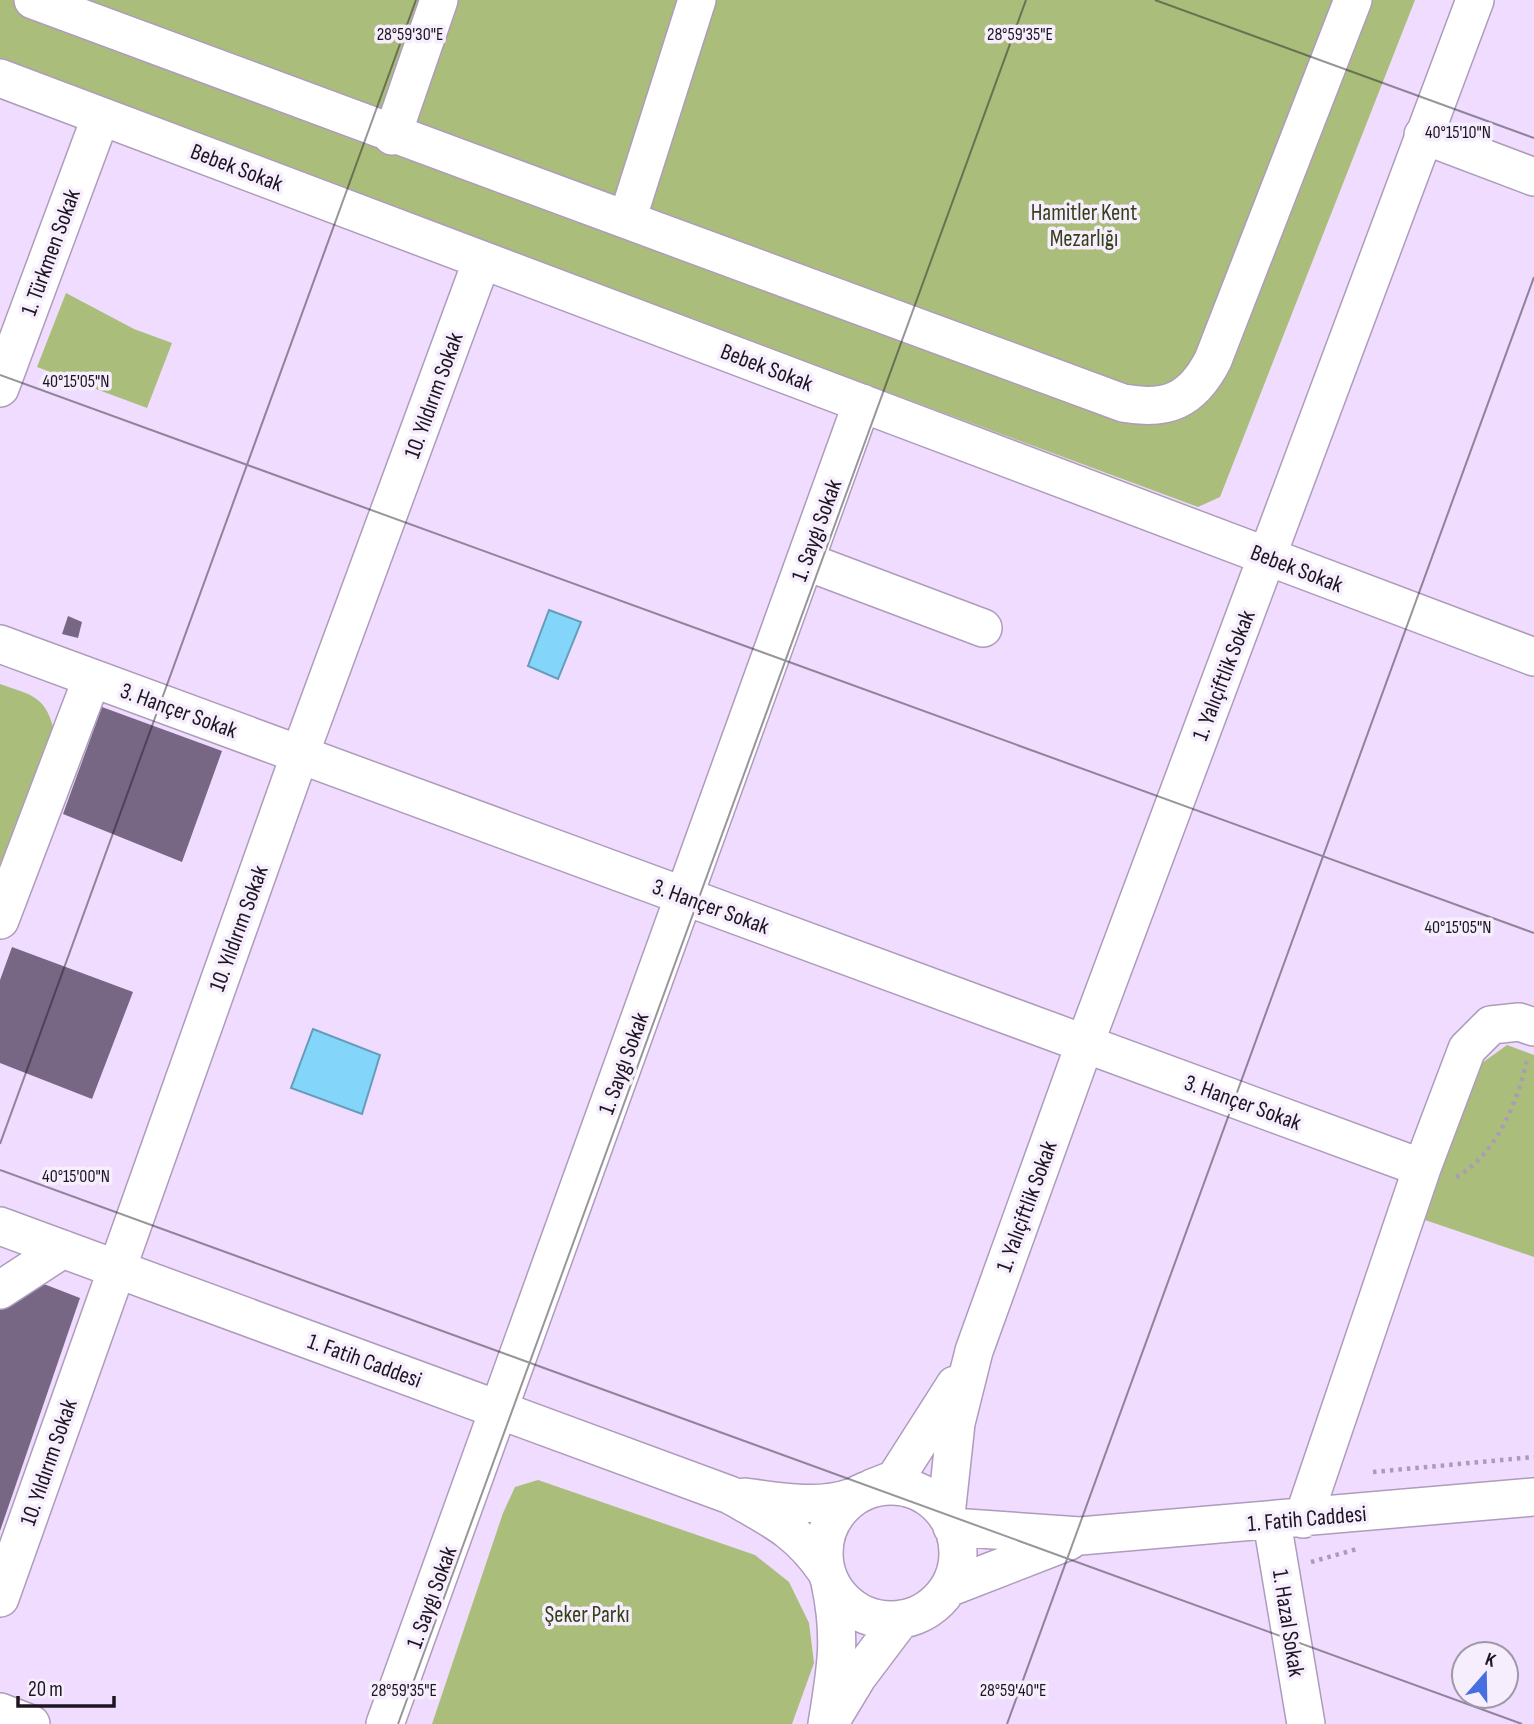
<svg xmlns="http://www.w3.org/2000/svg" width="1534" height="1724" font-family="'Sofia Sans Condensed',sans-serif">
<style>
.green{fill:#abbd7b}
.water{fill:#84d5fa;stroke:#659cb9;stroke-width:2}
.building{fill:#776684}
.lines{fill:none;stroke-linecap:round;stroke-linejoin:round}
.minor-casing{stroke:#ae9cbc;stroke-width:40}
.path{stroke:#ab9cb6;stroke-width:4.5;stroke-dasharray:3.5 5;stroke-linecap:butt}
.minor{stroke:#fff;stroke-width:37}
.ticks{fill:none;stroke:#1d1622;stroke-width:2;stroke-opacity:0.45}
.labels{text-anchor:middle;stroke-width:7;stroke-linejoin:round;paint-order:stroke}
.street-label{font-size:23px;fill:#1d1622;stroke:#f6eefc}
.park-label{font-size:23px;fill:#363f1a;stroke:#f6eefc}
.ticks-label{font-size:18px;text-anchor:middle;fill:#1d1622;stroke:#f6eefc;stroke-width:7;stroke-linejoin:round;paint-order:stroke}
</style>
<rect width="100%" height="100%" fill="#efdcfe"/>
<path class="green" d="M0,0H1415L1220,497L1198,507L0,63Z
M66,293L134,329L172,343L147,408L37,367Z
M0,684C28,694 45,695 53,727L0,865Z
M1507,1045L1534,1055V1257L1422,1219L1471,1071Z
M538,1480L755,1555L789,1582L809,1623L814,1663L792,1724H432L503,1513L515,1487Z"/>
<path class="water" d="M549,610L581,622L558,679L528,666Z
M313,1029L380,1055L362,1114L291,1088Z"/>
<path class="building" d="M68,616L82,622L78,638L62,634Z
M102,707L222,751L182,862L63,814Z
M12,947L133,992L92,1099L0,1063V980Z
M0,1267L80,1298L0,1531Z"/>
<g class="lines">
<defs>
<path id="minor" d="M33,0L627,220L697,0
M0,78L1534,657
M1423,135L1534,177
M392,136L439,0
M627,220L1123,403C1167,411 1192,401 1213,360L1353,0
M0,388L101,116
M805,561L983,628
M0,644L1422,1168
M0,920L92,678
M0,1226L730,1495C772,1519 798,1530 826,1571
M0,1290L63,1249
M824 1553a67 67 0 1 1 134 0a67 67 0 1 1-134 0Z
M872,1488L895,1479L955,1385
M745,1497C780,1502 819,1509 853,1497
M946,1515L956,1423L974,1351L1085,1043L1475,0
M1303,1519L1422,1168L1467,1049L1491,1025L1519,1022L1534,1027
M1272,1522L1306,1724
M952,1527L1080,1536L1534,1497
M948,1588L1069,1541
M0,1598L300,754L482,260
M0,1712L31,1724
M835,1714L858,1676L901,1619
M385,1724L862,403
M827,1724C836,1669 842,1638 830,1582"/>
</defs>
<use href="#minor" class="minor-casing"/>
<path class="path" d="M1456,1177C1495,1157 1518,1101 1527,1060
M1373,1472L1534,1457
M1311,1562L1357,1549"/>
<use href="#minor" class="minor"/>
</g>
<path class="ticks" d="M1155,0L1534,138M0,375L1534,933M0,1144L416,0M0,1170L1522,1724M398,1724L1026,0M1007,1724L1534,277"/>
<g class="labels">
<g class="street-label">
<text transform="translate(237 167) rotate(21)" y="8">Bebek Sokak</text>
<text transform="translate(50 252) rotate(-70)" y="8">1. Türkmen Sokak</text>
<text transform="translate(767 367) rotate(21)" y="8">Bebek Sokak</text>
<text transform="translate(433 395) rotate(-70)" y="8">10. Yıldırım Sokak</text>
<text transform="translate(816 530) rotate(-70)" y="8">1. Saygı Sokak</text>
<text transform="translate(1297 568) rotate(21)" y="8">Bebek Sokak</text>
<text transform="translate(1223 675) rotate(-69)" y="8">1. Yalıçiftlik Sokak</text>
<text transform="translate(179 710) rotate(20)" y="8">3. Hançer Sokak</text>
<text transform="translate(711 906) rotate(20)" y="8">3. Hançer Sokak</text>
<text transform="translate(238 928) rotate(-70)" y="8">10. Yıldırım Sokak</text>
<text transform="translate(623 1063) rotate(-70)" y="8">1. Saygı Sokak</text>
<text transform="translate(1243 1102) rotate(20)" y="8">3. Hançer Sokak</text>
<text transform="translate(1026 1206) rotate(-70)" y="8">1. Yalıçiftlik Sokak</text>
<text transform="translate(365 1360) rotate(20)" y="8">1. Fatih Caddesi</text>
<text transform="translate(48 1462) rotate(-71)" y="8">10. Yıldırım Sokak</text>
<text transform="translate(1307 1518) rotate(-5)" y="8">1. Fatih Caddesi</text>
<text transform="translate(431 1597) rotate(-70)" y="8">1. Saygı Sokak</text>
<text transform="translate(1289 1623) rotate(81)" y="8">1. Hazal Sokak</text>
</g>
<g class="park-label">
<text x="1084" y="220">Hamitler Kent<tspan x="1084" dy="26">Mezarlığı</tspan></text>
<text x="587" y="1622">Şeker Parkı</text>
</g>
</g>
<g class="ticks-label">
<text x="410" y="40">28°59'30"E</text>
<text x="1020" y="40">28°59'35"E</text>
<text x="1458" y="138">40°15'10"N</text>
<text x="76" y="387">40°15'05"N</text>
<text x="1458" y="933">40°15'05"N</text>
<text x="76" y="1182">40°15'00"N</text>
<text x="404" y="1696">28°59'35"E</text>
<text x="1013" y="1696">28°59'40"E</text>
</g>
<g transform="translate(1485 1675) rotate(20)"><circle r="33" fill="#f6eefc" stroke="#9f98a5" stroke-width="2"/>
<path d="M0-5L12 26L0 18L-12 26Z" fill="#486fe2"/>
<text y="-10" font-size="19" font-weight="bold" text-anchor="middle" fill="#1d1622">K</text>
</g>
<path d="M18 1696v10h96v-10" fill="none" stroke="#1d1622" stroke-width="3.5"/>
<text x="28" y="1696" font-size="21" fill="#1d1622" stroke="#f6eefc" stroke-width="5" paint-order="stroke">20 m</text>
</svg>
